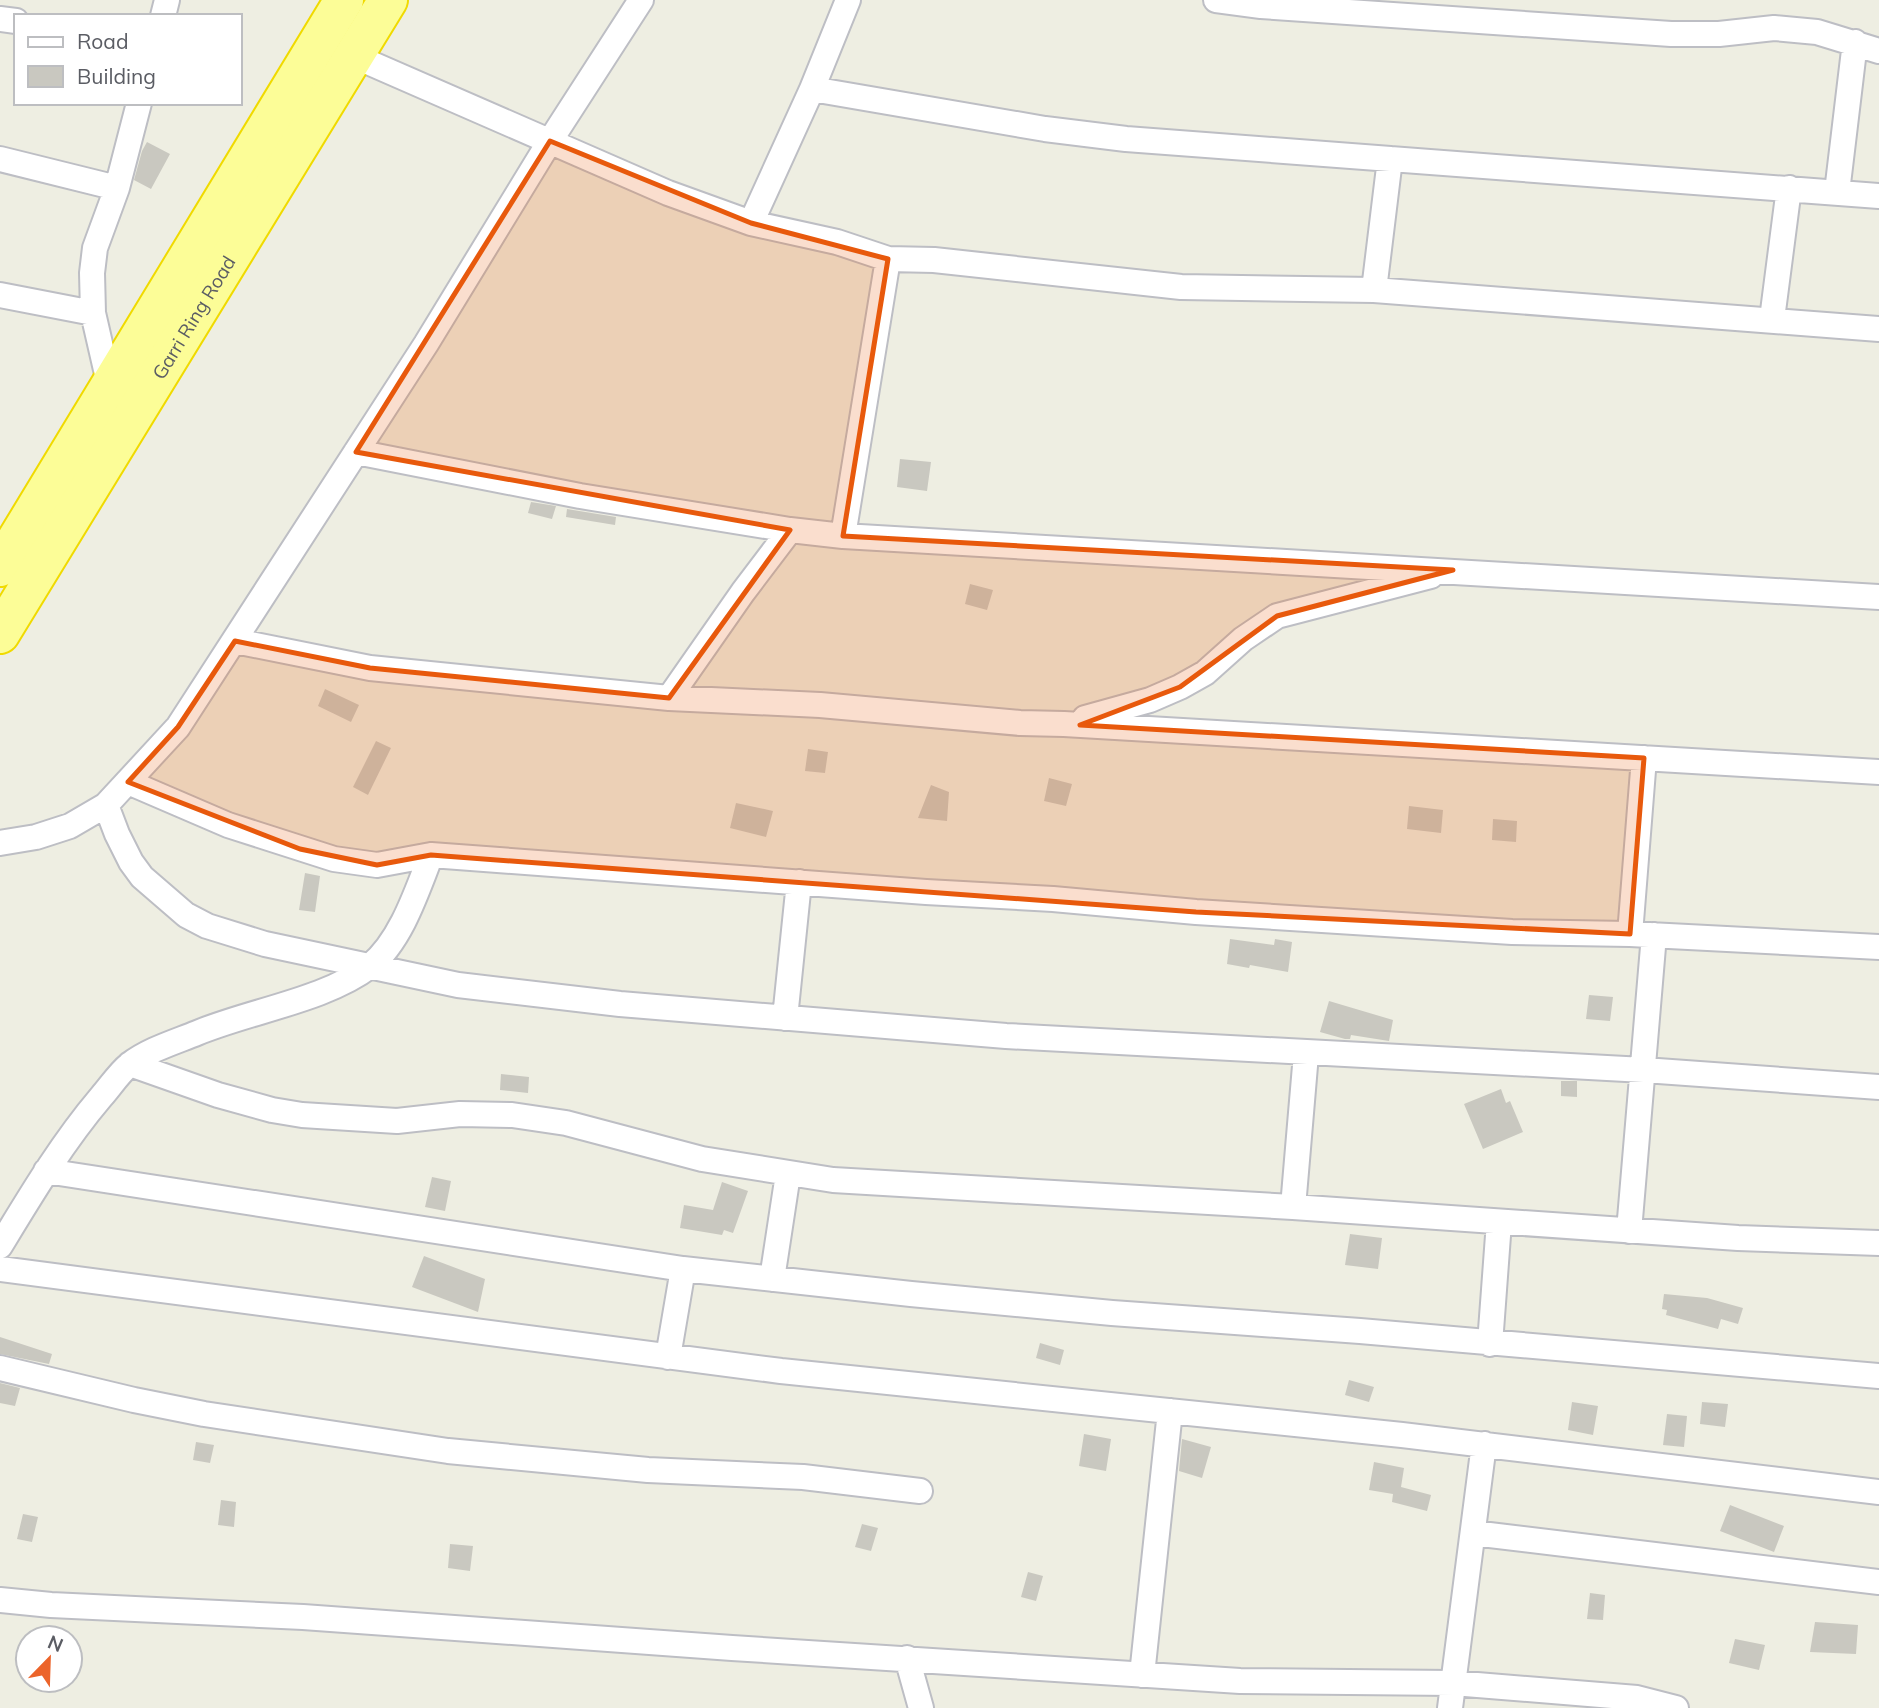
<svg xmlns="http://www.w3.org/2000/svg" width="1879" height="1708" font-family="Mulish,sans-serif">
<style>
.building{fill:#c9c8c0}
.lines{fill:none;stroke-linecap:round;stroke-linejoin:round}
.minor-casing{stroke:#bdbec4;stroke-width:28}
.trunk-casing{stroke:#f0da00;stroke-width:42}
.minor{stroke:#fff;stroke-width:24}
.trunk{stroke:#fcfd97;stroke-width:38}
.marked{fill:#e8590c;fill-opacity:0.2;stroke:#e8590c;stroke-width:5;stroke-linejoin:round}
.labels{text-anchor:middle;stroke-width:5;stroke-linejoin:round;paint-order:stroke}
.street-label{font-size:19px;fill:#5b5d64;stroke:#fff}
</style>
<rect width="100%" height="100%" fill="#eeeee2"/>
<path class="building" d="M147,142L170,154L151,189L134,180L142,151Z
M900,459L931,462L927,491L897,487Z
M531,502L556,506L552,519L528,513Z
M567,509L616,517L615,525L566,517Z
M970,584L993,590L987,610L965,604Z
M325,689L359,705L351,722L318,706Z
M376,741L391,748L368,795L353,787Z
M808,749L828,752L825,773L805,771Z
M1049,778L1072,784L1066,806L1044,801Z
M931,785L949,792L947,821L918,818Z
M736,803L773,811L766,837L730,828Z
M1409,806L1443,810L1441,833L1407,829Z
M1493,819L1517,821L1516,842L1492,840Z
M305,873L320,876L315,912L299,910Z
M1230,939L1274,945L1275,939L1292,942L1288,972L1250,965L1249,968L1227,964Z
M1589,995L1613,997L1610,1021L1586,1019Z
M1329,1001L1393,1020L1389,1041L1351,1035L1350,1039H1345L1320,1032Z
M501,1074L529,1077L528,1093L500,1090Z
M1561,1081H1577V1097L1561,1096Z
M1501,1089L1506,1103L1510,1101L1523,1132L1483,1149L1464,1104Z
M432,1177L451,1181L445,1211L425,1207Z
M722,1182L748,1191L733,1233L724,1230L722,1235L680,1228L684,1205L713,1210Z
M1350,1234L1382,1238L1378,1269L1345,1265Z
M424,1256L485,1279L478,1312L412,1287Z
M1664,1294L1707,1298L1743,1308L1738,1324L1721,1319L1718,1329L1666,1315L1667,1310L1662,1309Z
M0,1337L52,1354L49,1364L0,1354Z
M1040,1343L1064,1350L1060,1365L1036,1358Z
M1349,1380L1374,1387L1369,1402L1345,1395Z
M0,1383L20,1388L15,1406L0,1403Z
M1572,1402L1598,1406L1593,1435L1568,1430Z
M1702,1402L1728,1404L1725,1427L1700,1424Z
M1667,1414L1687,1416L1684,1447L1663,1445Z
M1084,1434L1111,1439L1106,1471L1079,1466Z
M1182,1439L1211,1447L1202,1478L1179,1471Z
M196,1442L214,1445L210,1463L193,1460Z
M1374,1462L1404,1468L1401,1487L1431,1495L1427,1511L1392,1502L1393,1494L1369,1490Z
M221,1500L236,1502L234,1527L218,1525Z
M1730,1505L1784,1526L1774,1552L1720,1531Z
M23,1514L38,1517L32,1542L17,1539Z
M862,1524L878,1528L871,1551L855,1547Z
M450,1544L473,1546L470,1571L448,1568Z
M1028,1572L1043,1576L1036,1601L1021,1597Z
M1590,1593L1605,1595L1603,1620L1587,1619Z
M1815,1622L1858,1625L1856,1654L1810,1652Z
M1735,1639L1765,1645L1759,1670L1729,1663Z"/>
<g class="lines">
<defs>
<path id="minor" d="M1216,0L1261,6L1671,34H1719L1774,28L1817,32L1879,51
M163,16L167,0
M0,19L16,21
M354,56L668,193L751,223L837,242L888,259L934,260L1181,287L1374,290L1879,329
M812,89L1045,129L1126,139L1879,196
M0,159L117,188
M1837,192L1855,42
M751,223L812,89L848,0
M1374,290L1390,159
M0,295L93,313
M1772,319L1789,188
M110,387L93,313L92,273L95,248L117,188L139,103
M356,452L580,496L790,530
M843,536L888,259
M235,641L370,668L669,698L820,705L1020,723L1064,724L1879,772
M669,698L743,592L790,530L843,536L1879,597
M1085,718L1150,700L1180,687L1205,673L1243,639L1277,616L1431,576
M128,782L228,825L334,859L377,865L431,855L926,892L1053,899L1196,912L1512,932L1630,934L1879,947
M106,805L117,834L131,862L142,877L186,915L207,926L265,944L458,985L620,1004L1006,1036L1644,1070L1879,1087
M0,843L36,837L70,826L106,805L178,727L426,344L550,141L641,0
M1630,934L1644,758
M785,1018L799,882
M130,1064L218,1095L272,1110L302,1115L397,1121L460,1114L512,1115L566,1123L702,1159L833,1180L1293,1207L1738,1238L1879,1243
M46,1171L683,1269L911,1294L1112,1313L1360,1331L1879,1376
M1293,1207L1306,1054
M1629,1231L1654,935
M0,1246C31,1195 62,1143 101,1097C110,1087 119,1073 129,1065C148,1050 175,1042 197,1033C249,1011 326,1000 370,966C401,941 417,891 431,855
M0,1269L781,1371L1402,1435L1879,1492
M772,1279L788,1174
M1490,1344L1499,1222
M668,1357L683,1269
M0,1368L134,1400L204,1414L448,1451L648,1470L803,1477L920,1491
M1473,1533L1879,1582
M0,1600L51,1605L303,1617L732,1648L1240,1681L1453,1683L1637,1698L1676,1708
M907,1658L921,1708
M1142,1675L1170,1411
M1450,1708L1484,1444"/>
<g id="trunk">
<path d="M0,567L344,0"/>
<path id="s1" d="M0,634L388,0"/>
</g>
</defs>
<use href="#minor" class="minor-casing"/>
<use href="#trunk" class="trunk-casing"/>
<use href="#minor" class="minor"/>
<use href="#trunk" class="trunk"/>
</g>
<path class="marked" d="M550,141L751,223L888,259L843,536L1453,570L1277,616L1180,687L1080,725L1644,758L1630,934L1196,912L431,855L377,865L300,849L128,782L178,727L235,641L370,668L669,698L790,530L356,452Z"/>
<g class="labels">
<g class="street-label">
<text dy="7" stroke="none"><textPath href="#s1" startOffset="371">Garri Ring Road</textPath></text>
</g>
</g>
<rect x="14" y="14" width="228" height="91" fill="#ffffff" stroke="#bdbec1" stroke-width="2"/>
<rect x="28" y="37" width="35" height="10" fill="#ffffff" stroke="#bdbec1" stroke-width="2"/>
<text x="77" y="49" font-size="21" fill="#5b5d64">Road</text>
<rect x="28" y="66" width="35" height="21" fill="#c9c8c0" stroke="#bdbec1" stroke-width="2"/>
<text x="77" y="84" font-size="21" fill="#5b5d64">Building</text>
<g transform="translate(49 1659) rotate(23)"><circle r="33" fill="#ffffff" stroke="#bdbec1" stroke-width="2"/>
<path d="M0-5L12 26L0 18L-12 26Z" fill="#ec642a"/>
<text y="-10" font-size="19" font-weight="bold" text-anchor="middle" fill="#5b5d64">N</text>
</g>
</svg>
